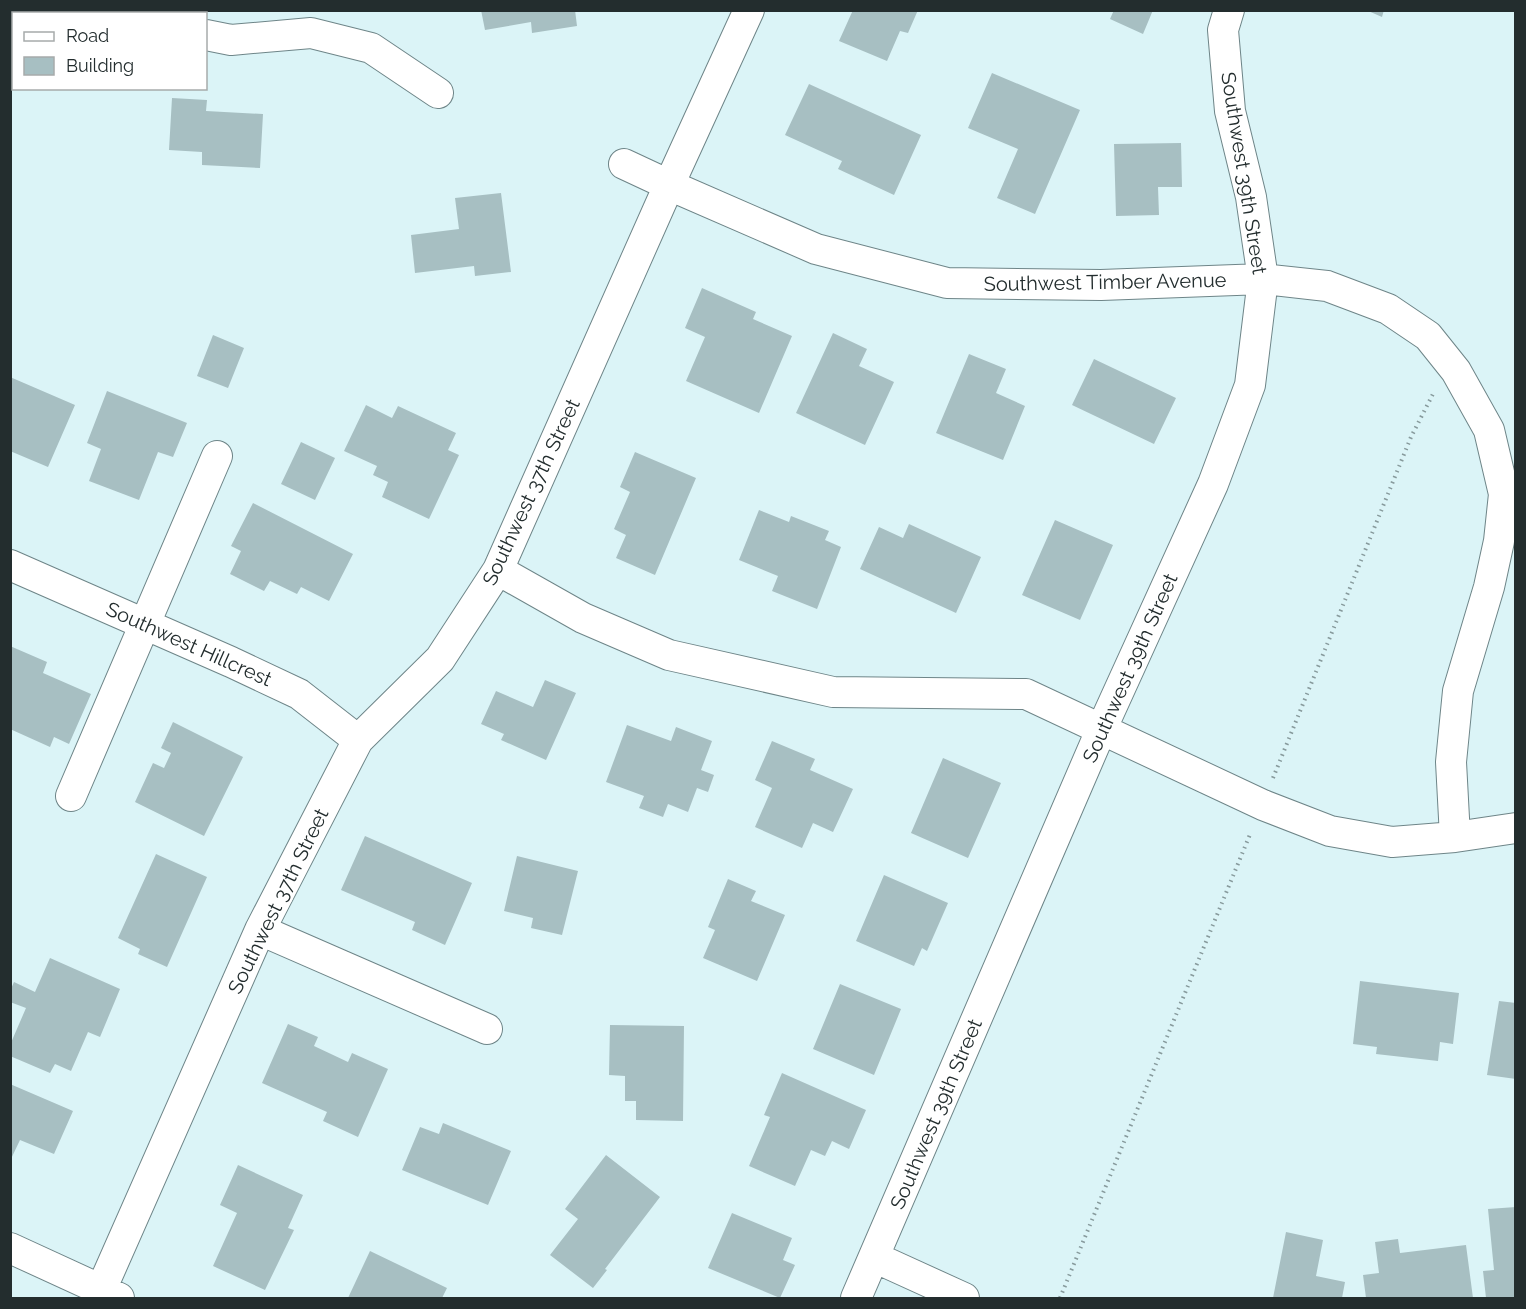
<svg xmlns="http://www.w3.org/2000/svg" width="1526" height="1309" font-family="Raleway,sans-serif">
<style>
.building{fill:#a7bfc2}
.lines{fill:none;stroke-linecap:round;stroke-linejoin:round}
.minor-casing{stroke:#6e8588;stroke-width:32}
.path{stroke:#879a9c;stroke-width:4;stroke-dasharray:1.5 4.5;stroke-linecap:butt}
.minor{stroke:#fff;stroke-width:30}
.labels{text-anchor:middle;stroke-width:4.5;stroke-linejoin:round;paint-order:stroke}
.street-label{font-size:20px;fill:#232d2e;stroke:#fff}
</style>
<rect width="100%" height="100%" fill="#dbf4f7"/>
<path class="building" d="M481,10H575L577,26L532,33L531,22L485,30Z
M853,10H918L908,33L900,31L887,61L839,41Z
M1114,10H1153L1143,34L1110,19Z
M1366,10H1384L1382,17Z
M992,73L1080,110L1035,214L997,198L1018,149L968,128Z
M809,84L921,135L894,195L838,169L842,161L785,135Z
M172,98L207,100L206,111L263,114L260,168L202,165V152L169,150Z
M1181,143L1182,187H1158L1159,215L1116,216L1114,144Z
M501,193L511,272L475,276L474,266L415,273L411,235L459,229L455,198Z
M702,288L756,312L753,319L792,336L759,413L686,381L705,337L685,328Z
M833,333L867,349L859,366L894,382L865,445L796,413Z
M213,335L244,348L228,388L197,376Z
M969,354L1006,369L996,393L1025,406L1003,460L936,433Z
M1094,359L1176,398L1154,444L1072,405Z
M10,377L75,405L48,467L10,451Z
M107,391L187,423L173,457L158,452L139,500L89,481L101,449L87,443Z
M366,405L392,418L398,406L456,433L448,450L459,455L429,519L382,497L388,482L373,475L377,466L344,451Z
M301,442L335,458L315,500L281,484Z
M635,452L696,478L655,575L616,558L626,535L614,529L630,492L620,487Z
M253,503L353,554L329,601L301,587L297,594L270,581L264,591L230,574L241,551L231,546Z
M759,510L789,522L791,516L829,531L825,540L841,547L817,609L772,591L778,576L739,560Z
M1055,520L1113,545L1080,620L1022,595Z
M909,524L981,557L956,613L860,569L879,527L903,538Z
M10,646L47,662L43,673L91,694L69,744L54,737L50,747L10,729Z
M545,680L576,693L546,760L501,740L504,734L481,724L496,691L533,707Z
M173,722L243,757L204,836L135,802L153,763L164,768L171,753L161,748Z
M627,725L671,741L676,727L712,741L701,770L714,775L708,792L697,788L688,812L668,804L663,817L639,808L644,796L606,782Z
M772,741L815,759L810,770L853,789L833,832L813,823L802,848L755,827L772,788L755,780Z
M943,758L1001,783L968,858L911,833Z
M365,836L472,883L445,945L412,930L415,922L341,890Z
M156,854L207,877L167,967L138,954L140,949L118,938Z
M517,856L578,871L562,935L531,928L533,918L504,911Z
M884,875L948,903L927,951L922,948L914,966L856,941Z
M728,879L756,891L751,901L785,915L757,981L703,958L715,930L708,927Z
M50,958L120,989L100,1037L88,1032L71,1071L55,1064L50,1073L10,1056V1045L26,1008L10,1002V991L14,982L35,992Z
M1360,981L1459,993L1453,1044L1440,1042L1438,1061L1376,1054L1377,1047L1353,1044Z
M840,984L901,1009L874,1075L813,1049Z
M1499,1001L1516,1003V1079L1487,1075Z
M288,1024L318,1037L314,1046L348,1062L352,1053L388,1069L358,1137L323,1121L327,1112L262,1083Z
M610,1025L684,1026L683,1121L636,1120V1101H625V1076L609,1075Z
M782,1073L866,1110L849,1149L832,1141L825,1156L811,1150L795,1186L749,1166L770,1117L764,1115Z
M10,1084L73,1111L54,1154L20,1140L10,1161Z
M443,1123L511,1151L488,1205L402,1170L420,1127L439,1134Z
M606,1155L660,1197L605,1269L607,1270L593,1288L550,1255L578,1219L565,1209Z
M238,1165L303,1195L288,1228L294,1230L265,1290L213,1266L237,1213L220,1205Z
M1516,1207V1298H1486L1483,1271L1494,1270L1488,1209Z
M732,1213L792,1238L783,1260L795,1265L780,1298L708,1268Z
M1286,1232L1323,1240L1316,1276L1345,1282L1342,1298H1273Z
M1398,1239L1400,1253L1466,1245L1473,1298H1366L1363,1275L1379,1273L1375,1242Z
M370,1251L447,1288L442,1298H348Z"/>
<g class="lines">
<defs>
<path id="minor" d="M148,10L151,14
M206,35L231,40L311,33L371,48L438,93
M624,164L669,185L816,249L947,283L1101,285L1263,279L1327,286L1388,309L1428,336L1456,371L1489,430L1504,494L1499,541L1489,587L1458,691L1451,762L1455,837
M10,565L231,662L299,694L358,740
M498,570L583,618L669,655L833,692L1026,694L1263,805L1330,831L1392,842L1455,837L1516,828
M71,796L217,456
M260,930L487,1029
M10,1248L119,1298
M874,1257L964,1298
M95,1298L101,1290L260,930L358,740L440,659L498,570L669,185L749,10
M856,1298L1102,728L1213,484L1250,385L1263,279L1251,197L1230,111L1223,30L1229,10"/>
</defs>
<use href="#minor" class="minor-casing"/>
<path class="path" d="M1273,778L1411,437L1434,392
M1060,1298L1251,832"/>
<use href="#minor" class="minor"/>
</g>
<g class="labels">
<g class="street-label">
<text transform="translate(1244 173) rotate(81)" y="7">Southwest 39th Street</text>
<text transform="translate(1105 282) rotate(-1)" y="7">Southwest Timber Avenue</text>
<text transform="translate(531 492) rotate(-65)" y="7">Southwest 37th Street</text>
<text transform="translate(189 644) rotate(24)" y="7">Southwest Hillcrest</text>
<text transform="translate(1130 668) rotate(-66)" y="7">Southwest 39th Street</text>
<text transform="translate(278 901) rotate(-64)" y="7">Southwest 37th Street</text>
<text transform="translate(936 1114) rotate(-67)" y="7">Southwest 39th Street</text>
</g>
</g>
<rect width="1526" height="1309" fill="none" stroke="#232d2e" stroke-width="24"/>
<rect x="12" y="12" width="195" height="78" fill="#ffffff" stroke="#a7abab" stroke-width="1.5"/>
<rect x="24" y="32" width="30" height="9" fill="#ffffff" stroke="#a7abab" stroke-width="1.5"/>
<text x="66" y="42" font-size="18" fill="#232d2e">Road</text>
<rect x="24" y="57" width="30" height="18" fill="#a7bfc2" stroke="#a7abab" stroke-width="1.5"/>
<text x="66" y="72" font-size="18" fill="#232d2e">Building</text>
</svg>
